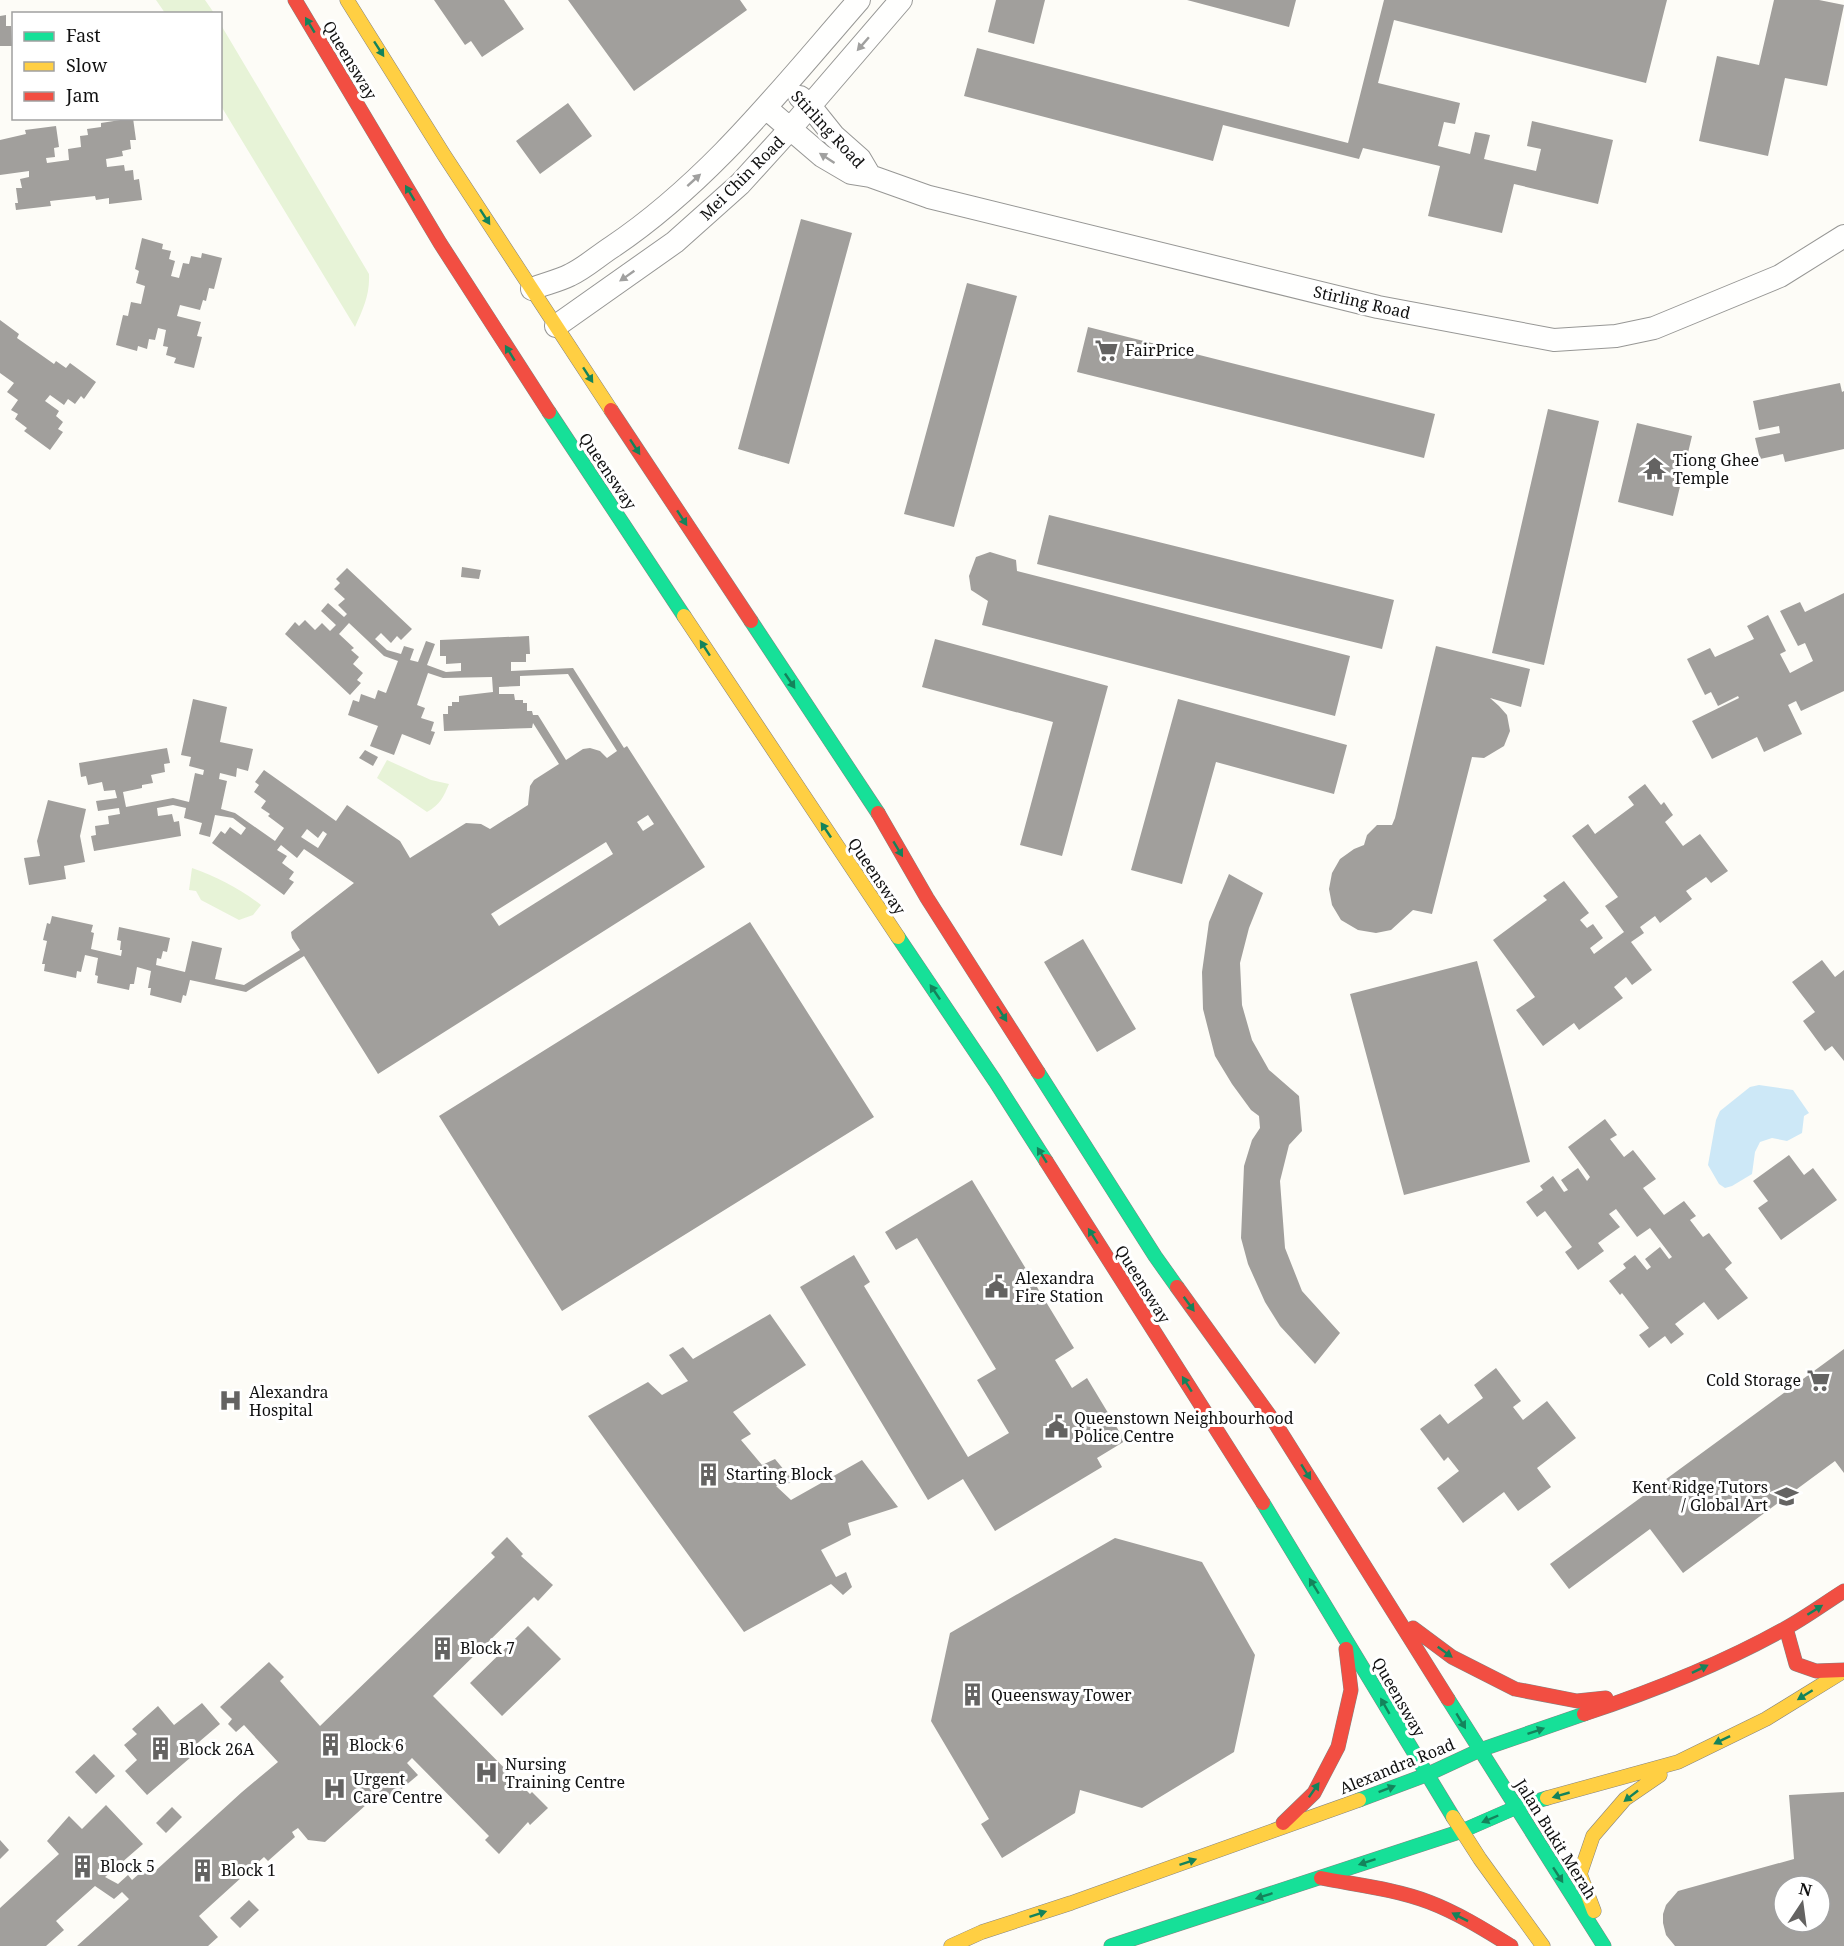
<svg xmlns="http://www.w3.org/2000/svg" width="1844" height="1946" font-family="'Noto Serif',serif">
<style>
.green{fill:#e7f3d7}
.water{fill:#cde8f7}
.building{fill:#a19f9c;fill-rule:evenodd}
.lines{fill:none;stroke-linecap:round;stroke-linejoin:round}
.street-casing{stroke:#979795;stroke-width:24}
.fast-casing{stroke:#858482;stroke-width:15}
.slow-casing{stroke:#858482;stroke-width:15}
.jam-casing{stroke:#858482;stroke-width:15}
.street{stroke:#fffffe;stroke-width:22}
.fast{stroke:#16e098;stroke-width:14}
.slow{stroke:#ffcf43;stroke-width:14}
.jam{stroke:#f24e42;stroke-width:14}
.oneway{fill:#14835b}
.oneway2{fill:#a0a09f}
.labels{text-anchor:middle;stroke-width:6;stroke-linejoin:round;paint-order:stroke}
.street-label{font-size:16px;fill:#111;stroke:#fff}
.poi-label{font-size:16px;fill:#111;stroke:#fff;text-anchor:start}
</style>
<rect width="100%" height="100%" fill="#fdfcf7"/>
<path class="green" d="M156,0H205L214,13H165Z
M221,25L369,274C370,295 363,309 355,327L221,106Z
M387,760L431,780L449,784C444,796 440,805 427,812L377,778Z
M192,868C218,877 240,889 261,905L253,915L239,920L201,900L196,891L189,890Z"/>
<path class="water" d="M1759,1085L1793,1090L1809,1113L1804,1116L1802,1133L1787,1141L1772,1138L1760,1142L1755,1152L1752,1174L1732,1186L1725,1188L1719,1184L1708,1165L1716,1120L1720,1111L1750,1087Z"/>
<path class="building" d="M434,0H504L524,29L482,57L471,41L465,45Z
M568,0H740L747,10L634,91Z
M996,0H1045L1034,44L988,32Z
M1187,0H1296L1289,27Z
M1384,0H1667L1646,83L1394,20L1378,83L1460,103L1455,124L1444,122L1438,146L1470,154L1475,132L1490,135L1484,159L1536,171L1541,149L1527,146L1532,121L1613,140L1598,204L1514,184L1502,233L1428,216L1440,166L1363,148L1359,159L1223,125L1213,161L964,96L977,48L1348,143Z
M1774,0H1819L1844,5L1827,86L1785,78L1768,156L1699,141L1717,56L1759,65Z
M6,15V26H11L12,46H0V16Z
M568,103L592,136L540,174L516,141Z
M133,118L136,140H130L131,149L122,151L123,156L106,159L107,167L124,165L125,171L133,170L134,180L139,179L142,200L109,204V198L96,200L95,196L50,201L51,206L16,210L15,203H18L16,188H22L20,179L29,177V171L0,175V140L26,134L25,130L56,126L59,147L54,148L55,157L46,158L47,163L69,160L68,149L81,147L80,136L88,135L87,129L101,127V123Z
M801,219L852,233L789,464L738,449Z
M142,238L163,244L162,249L171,251L169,259L175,261L171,276L179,278L183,263L189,264L191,256L201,258L202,253L222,258L214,289L209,288L206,301L203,300L200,310L180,305L177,316L201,322L197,336L202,337L194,368L174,363L176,358L166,355L168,347L163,346L166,330L158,328L155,340L149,339L147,349L138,346L137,351L116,345L123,315L128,316L131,302L141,304L145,286L136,283L139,271L135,269Z
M967,283L1017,296L954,527L904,514Z
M0,320L19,334L17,338L54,364L56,361L66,368L70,363L96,382L84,399L81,396L75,404L68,399L64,405L50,395L45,401L59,411L56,416L63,422L58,429L63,432L50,450L24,431L27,428L15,419L18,414L11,410L18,400L7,392L14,383L0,373Z
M1088,327L1435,414L1424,458L1077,372Z
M1840,383L1842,392L1844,391V449L1785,462L1783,454L1760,459L1755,438L1780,433L1779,426L1759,430L1753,401Z
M1548,409L1599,421L1544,665L1492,653Z
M1637,423L1692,436L1673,516L1618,502Z
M1049,515L1394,600L1382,649L1037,564Z
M990,552L1016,560L1017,571L1350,656L1335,716L982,625L988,601L971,590L969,576L976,557Z
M462,567L481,570L479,579L461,577Z
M347,568L412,629L401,640L397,636L391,643L381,633L375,639L387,650L401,654L404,646L414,649L410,660L418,662L426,641L435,644L427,665L446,672L461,671V663L446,664V656H440V640L529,636L530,654H526V662H511V671L573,668L624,748L627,746L705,867L378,1074L304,956L246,992L190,980L186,996L183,995L181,1003L150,995L151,988H148L151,971L137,967L134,984H130L129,990L97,983L98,976L95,975L98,958L85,955L81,972L77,971L76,978L44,971L45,964H42L47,941L43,940L47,923L50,924L52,916L93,925L91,932L94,933L91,949L121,956L122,950H120L121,941L117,940L119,927L170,938L167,952L163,951L161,959L157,958L156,965L185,972L192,941L222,948L215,979L244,985L300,950L292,938L291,932L354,883L304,849L297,858L281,845L277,850L287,856L282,863L294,872L289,879L294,882L284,895L212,843L221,831L225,834L230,827L241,835L246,828L233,818L215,815L210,837L199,834L202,823L184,818L186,808L173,805L157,808L158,816L172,814L174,822L179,821L181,836L94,851L91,836L96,835L95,826L109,824L108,816L120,814L119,808L98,811L96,801L117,798L115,790L104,791L102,782L88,785L86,776L81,777L79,763L167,748L170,763L164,764L165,772L151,775L153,783L142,785V788L123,792L126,807L173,798L189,802L195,773L203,775L204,770L189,766L191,757L181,755L193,699L227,707L220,742L253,749L248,771L237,768L236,777L220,773L219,779L227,781L221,809L235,813L275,841L284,828L268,816L270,814L261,808L266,801L254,792L259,785L255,782L264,770L336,821L347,805L400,841L410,858L466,823L481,824L490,829L528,805L530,786L534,780L559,764L533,723L532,728L444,731L443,714H448V706H452V702H459V696L493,692L492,677L443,678L428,673L417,705L425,708L421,718L434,722L431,731L435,732L430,745L402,734L394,755L370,746L378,726L348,715L353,700L359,702L361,694L375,699L378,690L386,693L398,661L384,656L349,623L339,634L354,648L351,650L359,657L353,664L363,673L357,680L361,683L350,695L285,634L295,622L299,626L305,620L315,630L322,623L330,631L336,625L321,611L328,603L344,617L347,614L338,605L345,599L334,589L340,583L336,579ZM568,674L617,751L607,758L600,751L590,748L583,749L566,760L538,715H533L532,711H527V703H523V700H515L514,694H499V687L520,686V676ZM648,815L654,824L643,831L637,822ZM307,829L318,838L323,831L327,834L318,848L301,837ZM606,842L613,854L499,926L491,914Z
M1844,593V691L1801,711L1796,701L1788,705L1802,734L1764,752L1757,737L1712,759L1692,721L1739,698L1738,696L1718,706L1711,692L1705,695L1687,659L1710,648L1715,657L1754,639L1747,626L1768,615L1786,651L1780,654L1790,673L1813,661L1805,643L1798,646L1780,611L1800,602L1805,612Z
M935,639L1108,686L1062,856L1020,845L1053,722L922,687Z
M1436,646L1530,669L1521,707L1490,698L1499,706L1507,715L1510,731L1504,746L1484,758L1472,757L1432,914L1413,910L1391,930L1376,933L1358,930L1341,920L1332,905L1329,889L1332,873L1340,859L1354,849L1364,845L1367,835L1377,825H1392L1395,818Z
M1178,699L1347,745L1334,794L1216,762L1182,884L1131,870Z
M365,750L378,757L373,766L359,758Z
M1645,784L1661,805L1664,802L1673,815L1665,822L1683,846L1700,834L1728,871L1711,883L1706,877L1686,891L1692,899L1660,923L1655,916L1640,927L1644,933L1631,942L1652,970L1632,985L1626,977L1614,987L1623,998L1579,1030L1574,1023L1543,1046L1516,1010L1535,997L1493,940L1547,900L1543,896L1564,881L1589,913L1580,920L1587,928L1593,924L1603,938L1590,948L1594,954L1624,932L1605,906L1618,897L1572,836L1588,824L1595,834L1634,805L1628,797Z
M48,800L86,809L80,836L85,862L64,866L66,879L29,885L24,858L40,856L37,841Z
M1229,874L1263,893L1249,928L1240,963L1242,1005L1252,1040L1269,1070L1299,1096L1302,1131L1289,1145L1280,1181L1285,1248L1302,1291L1340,1333L1315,1364L1280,1326L1265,1302L1248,1264L1241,1238L1244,1166L1252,1140L1260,1128L1259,1116L1251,1110L1232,1084L1215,1056L1203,1009L1202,972L1209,922Z
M750,922L874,1117L562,1311L439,1116Z
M1083,939L1136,1029L1097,1052L1044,962Z
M1822,960L1835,977L1844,970V1061L1832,1046L1825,1051L1803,1021L1815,1012L1792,982Z
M1477,961L1530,1162L1404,1195L1350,994Z
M1605,1119L1617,1135L1610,1139L1624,1157L1633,1150L1656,1179L1643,1188L1664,1215L1684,1201L1696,1216L1690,1220L1703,1237L1709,1233L1732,1263L1725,1269L1748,1298L1718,1320L1704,1302L1675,1324L1684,1334L1671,1344L1665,1336L1649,1348L1639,1335L1649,1328L1622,1293L1620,1295L1609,1281L1626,1268L1623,1264L1635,1255L1647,1270L1651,1267L1645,1259L1660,1247L1669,1259L1672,1257L1650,1228L1637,1237L1616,1209L1609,1214L1620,1227L1598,1243L1604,1251L1578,1270L1565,1252L1572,1247L1545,1211L1537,1217L1526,1202L1543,1190L1540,1186L1553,1176L1564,1192L1568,1190L1561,1180L1578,1168L1587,1181L1590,1177L1568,1147Z
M1789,1155L1804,1175L1813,1168L1837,1200L1781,1240L1758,1208L1768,1201L1753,1181Z
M972,1180L1074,1348L1055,1360L1072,1388L1087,1378L1125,1441L1097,1458L1102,1467L995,1531L963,1479L928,1500L800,1287L854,1255L870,1282L864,1286L968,1457L1009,1433L977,1380L996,1369L917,1238L896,1250L885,1232Z
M770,1314L806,1365L733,1412L751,1434L741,1440L762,1465L775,1459L794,1482L776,1486L791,1500L862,1460L898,1507L848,1523L851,1535L821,1550L836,1577L846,1572L852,1587L843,1595L831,1584L744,1632L588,1416L648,1382L662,1395L688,1381L669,1355L683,1347L693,1359Z
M1844,1349V1473L1835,1461L1683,1573L1650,1529L1569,1589L1550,1564Z
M1496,1368L1521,1401L1513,1407L1523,1420L1547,1401L1576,1438L1537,1468L1551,1487L1518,1511L1504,1492L1463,1523L1437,1488L1459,1471L1448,1457L1444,1461L1420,1429L1440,1414L1448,1424L1483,1398L1474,1385Z
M507,1537L523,1554L521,1556L553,1585L538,1601L534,1597L433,1696L530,1794L532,1792L548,1808L530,1825L528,1822L499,1854L485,1840L489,1836L412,1758L407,1763L418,1775L385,1803L378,1794L325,1842L308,1840L298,1828L292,1832L295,1837L268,1861L264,1857L199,1916L218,1937L208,1946H77L129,1899L122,1892L114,1899L95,1886L56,1921L64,1930L46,1946H0V1908L59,1854L47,1841L69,1816L82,1829L106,1805L143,1844L105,1877L118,1884L128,1875L132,1880L147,1867L153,1873L242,1792L278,1762L244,1725L236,1732L228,1724L232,1719L220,1707L269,1662L284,1677L280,1681L320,1726L495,1557L491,1553Z
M1115,1538L1202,1562L1255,1655L1234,1752L1142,1808L1080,1790L1075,1813L1002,1858L981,1824L989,1819L931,1721L950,1633Z
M528,1626L561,1659L502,1716L470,1683Z
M202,1703L220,1724L193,1747L198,1751L147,1795L125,1771L137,1760L124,1745L137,1734L132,1729L158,1706L174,1725Z
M94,1754L115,1776L96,1794L75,1772Z
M1844,1792V1946H1675L1666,1935L1663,1923V1914L1666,1905L1678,1891L1794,1859L1789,1795ZM1784,1886H1820V1922H1784Z
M172,1807L182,1817L166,1833L156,1823Z
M0,1840L9,1850L0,1859Z
M249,1900L259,1910L240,1928L230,1918Z"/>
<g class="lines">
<defs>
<path id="street" d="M800,97L810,106L834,136L860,159L870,176
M766,108L822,156L851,173L870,176L929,197L1378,307L1554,340L1616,336L1654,328L1780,276L1844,236
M532,289C544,284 558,281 570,275C585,268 598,256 612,247C710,181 782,88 859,0
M556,326L675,242L740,184L790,129L901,0"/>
<path id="fast" d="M549,412L684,616
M751,621L878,813
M898,937L995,1081L1046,1161
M1038,1072L1155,1256L1177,1287
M1263,1503L1453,1817
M1448,1699L1604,1946
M1359,1800L1426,1775L1480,1750L1584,1714
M1111,1946L1462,1831L1517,1807L1547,1798"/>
<path id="slow" d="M347,0L444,155L611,410
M684,616L898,937
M1547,1798L1678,1762L1766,1719L1844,1671
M1453,1817L1480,1859L1543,1946
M1594,1911L1580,1874L1593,1836L1625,1799L1660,1775
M951,1946L982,1932L1071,1903L1359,1800"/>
<path id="jam" d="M295,0L440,243L549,412
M611,410L751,621
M878,813L927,898L1038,1072
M1046,1161L1263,1503
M1177,1287L1275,1423L1448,1699
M1413,1628L1452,1657L1515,1689L1577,1701L1606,1698
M1786,1628L1796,1664L1816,1671L1844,1670
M1584,1714C1653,1691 1722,1664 1786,1628C1806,1617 1825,1603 1844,1591
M1283,1823L1314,1793L1338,1747L1351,1690L1346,1649
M1321,1878C1357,1885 1395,1889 1429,1902C1458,1913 1485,1930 1511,1946"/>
</defs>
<use href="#street" class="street-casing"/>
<use href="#fast" class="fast-casing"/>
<use href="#slow" class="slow-casing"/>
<use href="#jam" class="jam-casing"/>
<use href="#street" class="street"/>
<use href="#fast" class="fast"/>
<use href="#slow" class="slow"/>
<use href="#jam" class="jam"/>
</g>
<defs><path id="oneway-solid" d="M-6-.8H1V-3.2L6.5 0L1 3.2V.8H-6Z" transform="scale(1.5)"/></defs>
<g class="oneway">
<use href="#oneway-solid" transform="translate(310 25) rotate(-121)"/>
<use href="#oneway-solid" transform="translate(379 49) rotate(57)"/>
<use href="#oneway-solid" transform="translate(410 193) rotate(-121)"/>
<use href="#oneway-solid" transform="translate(485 217) rotate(57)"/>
<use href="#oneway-solid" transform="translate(510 353) rotate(-122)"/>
<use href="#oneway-solid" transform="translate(588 375) rotate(57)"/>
<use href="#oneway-solid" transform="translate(635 447) rotate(57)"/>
<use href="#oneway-solid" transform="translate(682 518) rotate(57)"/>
<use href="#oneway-solid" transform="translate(705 648) rotate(-123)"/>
<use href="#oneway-solid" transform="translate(790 681) rotate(56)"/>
<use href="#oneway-solid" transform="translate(826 830) rotate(-124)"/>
<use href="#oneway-solid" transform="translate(898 849) rotate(59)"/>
<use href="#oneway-solid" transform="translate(935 992) rotate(-124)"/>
<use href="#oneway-solid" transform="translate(1002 1014) rotate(57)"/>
<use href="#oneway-solid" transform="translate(1042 1155) rotate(-122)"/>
<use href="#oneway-solid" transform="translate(1093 1236) rotate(-122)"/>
<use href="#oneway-solid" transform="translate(1189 1304) rotate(54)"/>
<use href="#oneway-solid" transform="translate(1187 1384) rotate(-122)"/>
<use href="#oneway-solid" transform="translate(1306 1472) rotate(58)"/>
<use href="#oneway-solid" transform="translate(1314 1586) rotate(-122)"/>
<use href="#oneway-solid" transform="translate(1815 1610) rotate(-32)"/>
<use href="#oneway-solid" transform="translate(1445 1652) rotate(36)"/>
<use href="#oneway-solid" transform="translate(1700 1669) rotate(-26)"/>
<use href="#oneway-solid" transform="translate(1805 1695) rotate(148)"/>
<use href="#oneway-solid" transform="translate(1385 1706) rotate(-120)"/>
<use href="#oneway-solid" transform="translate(1461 1721) rotate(59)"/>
<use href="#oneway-solid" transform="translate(1536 1731) rotate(-19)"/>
<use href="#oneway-solid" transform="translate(1722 1740) rotate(154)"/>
<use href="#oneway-solid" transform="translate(1387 1789) rotate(-21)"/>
<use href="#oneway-solid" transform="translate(1314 1790) rotate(-55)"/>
<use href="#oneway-solid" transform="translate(1561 1795) rotate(164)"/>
<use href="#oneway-solid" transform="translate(1631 1796) rotate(142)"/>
<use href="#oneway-solid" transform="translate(1490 1819) rotate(157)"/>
<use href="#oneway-solid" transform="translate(1188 1862) rotate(-19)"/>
<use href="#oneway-solid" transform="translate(1367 1862) rotate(162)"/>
<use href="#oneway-solid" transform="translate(1558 1875) rotate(57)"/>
<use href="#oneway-solid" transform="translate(1264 1896) rotate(162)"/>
<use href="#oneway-solid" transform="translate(1038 1914) rotate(-18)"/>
<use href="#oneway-solid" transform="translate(1460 1917) rotate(-153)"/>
</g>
<g class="oneway2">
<use href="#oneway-solid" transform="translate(863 44) rotate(131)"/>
<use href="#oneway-solid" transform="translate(827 158) rotate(-147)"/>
<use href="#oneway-solid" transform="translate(694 180) rotate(-42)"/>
<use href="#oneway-solid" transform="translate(627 276) rotate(145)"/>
</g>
<defs>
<symbol id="supermarket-bare" viewBox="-9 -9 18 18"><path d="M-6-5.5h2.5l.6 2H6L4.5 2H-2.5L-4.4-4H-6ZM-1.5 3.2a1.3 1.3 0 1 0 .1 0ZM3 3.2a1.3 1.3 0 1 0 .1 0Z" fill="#646362" stroke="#fff" stroke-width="2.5" paint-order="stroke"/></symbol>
<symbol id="temple-bare" viewBox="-9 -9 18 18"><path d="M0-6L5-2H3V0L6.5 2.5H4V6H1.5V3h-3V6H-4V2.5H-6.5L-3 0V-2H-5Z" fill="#646362" stroke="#fff" stroke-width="2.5" paint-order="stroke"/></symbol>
<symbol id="civic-bare" viewBox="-9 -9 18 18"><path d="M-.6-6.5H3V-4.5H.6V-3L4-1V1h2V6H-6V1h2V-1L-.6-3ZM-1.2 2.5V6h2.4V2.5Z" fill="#646362" stroke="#fff" stroke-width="2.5" paint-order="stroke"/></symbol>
<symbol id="hospital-bare" viewBox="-9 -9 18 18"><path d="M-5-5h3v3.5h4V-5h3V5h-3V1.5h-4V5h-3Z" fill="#646362" stroke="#fff" stroke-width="2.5" paint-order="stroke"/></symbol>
<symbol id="building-bare" viewBox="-9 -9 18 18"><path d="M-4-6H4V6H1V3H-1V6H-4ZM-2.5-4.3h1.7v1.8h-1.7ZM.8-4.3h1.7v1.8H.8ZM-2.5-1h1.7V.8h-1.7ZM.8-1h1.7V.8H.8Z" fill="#646362" stroke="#fff" stroke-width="2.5" paint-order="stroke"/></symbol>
<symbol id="school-bare" viewBox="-9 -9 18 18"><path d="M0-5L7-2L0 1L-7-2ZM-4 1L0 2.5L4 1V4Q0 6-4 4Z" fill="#646362" stroke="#fff" stroke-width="2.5" paint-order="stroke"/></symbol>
</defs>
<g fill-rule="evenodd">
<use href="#supermarket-bare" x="1090" y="334" width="33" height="33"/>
<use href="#temple-bare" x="1638" y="452" width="33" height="33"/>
<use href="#civic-bare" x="980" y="1270" width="33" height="33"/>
<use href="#supermarket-bare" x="1802" y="1364" width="33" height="33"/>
<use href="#hospital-bare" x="214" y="1384" width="33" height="33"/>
<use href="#civic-bare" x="1040" y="1410" width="33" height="33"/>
<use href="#building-bare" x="692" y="1458" width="33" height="33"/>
<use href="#school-bare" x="1770" y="1480" width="33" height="33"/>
<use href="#building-bare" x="426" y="1632" width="33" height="33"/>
<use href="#building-bare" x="956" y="1678" width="33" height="33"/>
<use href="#building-bare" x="314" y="1728" width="33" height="33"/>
<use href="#building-bare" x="144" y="1732" width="33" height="33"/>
<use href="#hospital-bare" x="470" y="1756" width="33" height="33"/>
<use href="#hospital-bare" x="318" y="1772" width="33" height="33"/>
<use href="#building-bare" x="66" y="1850" width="33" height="33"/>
<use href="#building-bare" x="186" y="1854" width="33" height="33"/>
</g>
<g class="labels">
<g class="street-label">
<text transform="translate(350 60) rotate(59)" y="6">Queensway</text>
<text transform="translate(828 129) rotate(47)" y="6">Stirling Road</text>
<text transform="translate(742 178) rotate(-45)" y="6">Mei Chin Road</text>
<text transform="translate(1362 302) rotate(13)" y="6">Stirling Road</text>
<text transform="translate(608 471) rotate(56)" y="6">Queensway</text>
<text transform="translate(877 876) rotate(56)" y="6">Queensway</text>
<text transform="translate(1143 1284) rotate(58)" y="6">Queensway</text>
<text transform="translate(1399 1697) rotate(60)" y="6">Queensway</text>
<text transform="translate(1397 1766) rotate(-22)" y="6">Alexandra Road</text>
<text transform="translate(1556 1839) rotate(58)" y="6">Jalan Bukit Merah</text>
</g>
<g class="poi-label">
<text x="1125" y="356">FairPrice</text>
<text x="1673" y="466">Tiong Ghee<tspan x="1673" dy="18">Temple</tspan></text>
<text x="1015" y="1284">Alexandra<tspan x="1015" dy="18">Fire Station</tspan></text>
<text x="1801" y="1386" text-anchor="end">Cold Storage</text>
<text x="249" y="1398">Alexandra<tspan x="249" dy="18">Hospital</tspan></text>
<text x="1074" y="1424">Queenstown Neighbourhood<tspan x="1074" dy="18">Police Centre</tspan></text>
<text x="726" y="1480">Starting Block</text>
<text x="1768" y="1493" text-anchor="end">Kent Ridge Tutors<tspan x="1768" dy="18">/ Global Art</tspan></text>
<text x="460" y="1654">Block 7</text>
<text x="991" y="1701">Queensway Tower</text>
<text x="349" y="1751">Block 6</text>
<text x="179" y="1755">Block 26A</text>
<text x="505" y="1770">Nursing<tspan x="505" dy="18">Training Centre</tspan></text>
<text x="353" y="1785">Urgent<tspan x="353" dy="18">Care Centre</tspan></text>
<text x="100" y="1872">Block 5</text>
<text x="221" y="1876">Block 1</text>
</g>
</g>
<rect x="12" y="12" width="210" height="108" fill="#ffffff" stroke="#a0a0a0" stroke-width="1.5"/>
<rect x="24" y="32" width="30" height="9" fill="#16e098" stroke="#a0a0a0" stroke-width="1.5"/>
<text x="66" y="42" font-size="18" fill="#111111">Fast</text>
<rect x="24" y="62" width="30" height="9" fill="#ffcf43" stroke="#a0a0a0" stroke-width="1.5"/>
<text x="66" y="72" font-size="18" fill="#111111">Slow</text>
<rect x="24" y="92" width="30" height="9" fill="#f24e42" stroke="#a0a0a0" stroke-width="1.5"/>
<text x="66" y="102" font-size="18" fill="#111111">Jam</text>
<g transform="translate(1802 1904) rotate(13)"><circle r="28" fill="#ffffff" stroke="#a0a0a0" stroke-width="1.5"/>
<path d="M0-4.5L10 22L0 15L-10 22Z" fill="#646362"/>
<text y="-9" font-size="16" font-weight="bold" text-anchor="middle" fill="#111111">N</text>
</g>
</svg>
